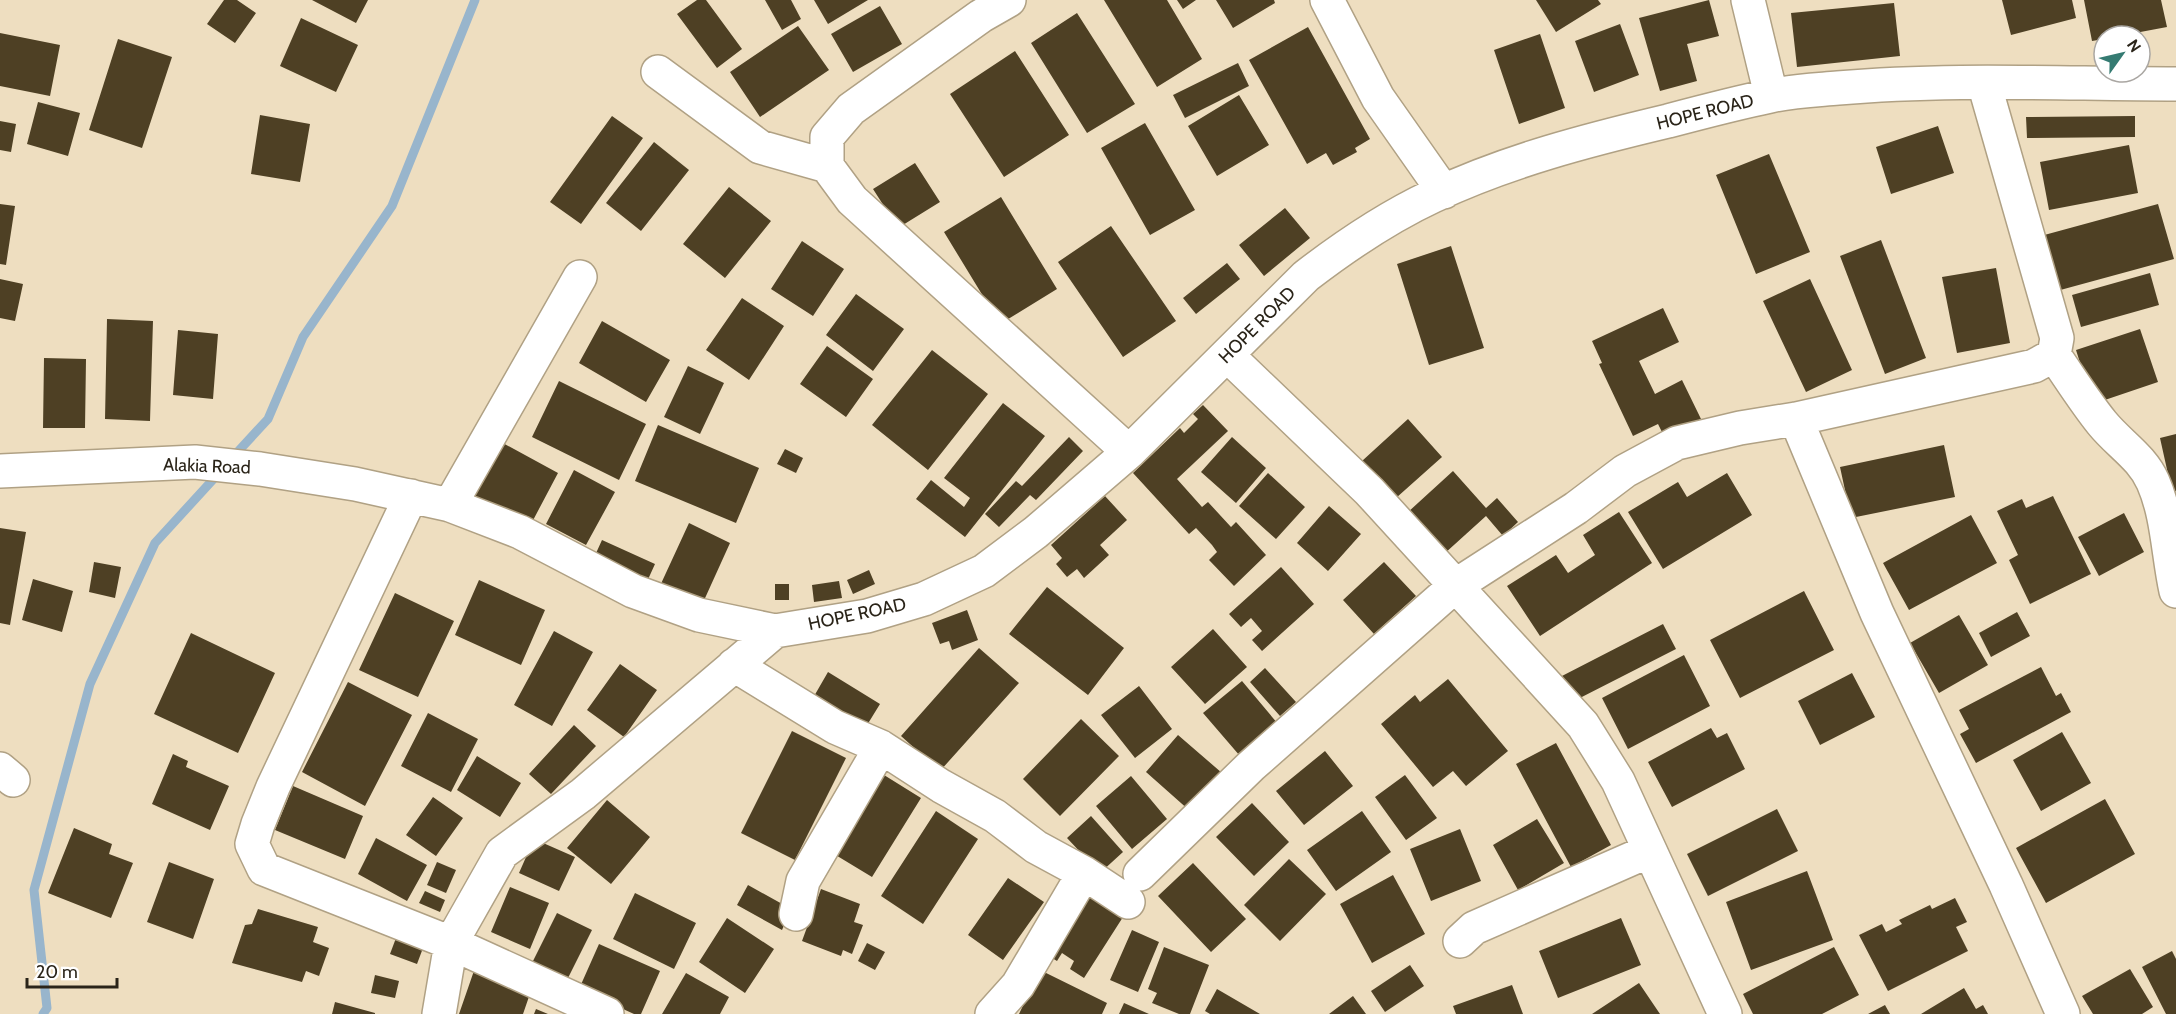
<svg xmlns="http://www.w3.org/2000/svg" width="2176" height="1014" font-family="Cabin,sans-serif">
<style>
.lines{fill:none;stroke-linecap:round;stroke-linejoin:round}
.stream{stroke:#98b5cc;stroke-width:9}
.building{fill:#4e4024}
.minor-casing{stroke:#b0a184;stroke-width:36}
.minor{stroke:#fff;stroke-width:33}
.labels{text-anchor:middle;stroke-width:6;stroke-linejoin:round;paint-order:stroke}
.street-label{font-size:18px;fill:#2a2419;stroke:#fff}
</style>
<rect width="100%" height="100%" fill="#eedec0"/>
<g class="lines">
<path class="stream" d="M232,458L268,419L303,337L392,206L475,0
M43,1014L47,1008L34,890L90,684L155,543L219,473"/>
</g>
<path class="building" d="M224,0H237L256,13L235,43L207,24Z
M312,0H368L356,23Z
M697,0H706L742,49L717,68L677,14Z
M765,0H791L801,19L782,30Z
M814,0H868L828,24Z
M1104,0H1167L1202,59L1157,87Z
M1177,0H1196L1183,9Z
M1216,0H1274L1275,3L1233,28Z
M1536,0H1598L1601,4L1556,32Z
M1709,0L1719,36L1687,44L1697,81L1660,91L1639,18Z
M2002,0H2072L2076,18L2011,35Z
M2084,0H2161L2167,27L2119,36H2104V39L2092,41Z
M1894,3L1900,56L1797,67L1791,13Z
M880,6L902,44L853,72L831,34Z
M1077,13L1135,104L1087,133L1031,43Z
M301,18L358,45L336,92L280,66Z
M1620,24L1639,75L1594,92L1575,41Z
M798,26L829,70L760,117L730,72Z
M1308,27L1370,139L1355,148L1357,152L1333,165L1326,153L1307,164L1249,60Z
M0,33L60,45L50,96L0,86Z
M1540,34L1565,108L1519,124L1494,50Z
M118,39L172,57L142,148L89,130Z
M1015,51L1069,135L1004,177L950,94Z
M1238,63L1249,86L1185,118L1173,95Z
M1239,95L1269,145L1217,176L1188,126Z
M38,102L80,113L68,156L27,144Z
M260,115L310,124L300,182L251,174Z
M612,116L643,138L581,224L550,202Z
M2135,116V137L2027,138L2026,117Z
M0,121L16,124L11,152L0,150Z
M1145,123L1195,210L1150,235L1101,148Z
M1938,126L1954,173L1891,194L1876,147Z
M654,142L689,170L641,231L606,203Z
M2129,145L2138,193L2049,210L2040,162Z
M1769,154L1810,252L1756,274L1716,175Z
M915,163L940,202L898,228L873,189Z
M729,187L771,221L725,278L683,244Z
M1001,197L1057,289L1000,324L944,232Z
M0,204L15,206L6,265L0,264Z
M2158,204L2174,259L2053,292L2037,237Z
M1285,208L1310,238L1264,276L1239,245Z
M1111,226L1176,321L1123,357L1058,262Z
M1881,240L1926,358L1885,374L1840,256Z
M802,241L844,269L813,316L771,289Z
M1451,246L1484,348L1429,365L1397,264Z
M1227,263L1240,279L1196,314L1183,298Z
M1996,268L2010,343L1957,353L1942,277Z
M2150,273L2159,305L2081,327L2072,295Z
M0,279L23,284L15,321L0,318Z
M1810,279L1852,370L1806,392L1763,301Z
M856,294L904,329L873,371L826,335Z
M742,298L784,326L749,380L706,350Z
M1663,308L1679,342L1639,361L1655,394L1682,380L1701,419L1664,436L1658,424L1633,436L1599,364L1602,363L1592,341Z
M107,319L153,321L150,421L105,419Z
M602,321L670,360L646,402L579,363Z
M2140,329L2158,382L2093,404L2076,350Z
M178,330L218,334L213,399L173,395Z
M827,346L873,379L846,417L800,384Z
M932,350L988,394L928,470L872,425Z
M44,358L86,359L85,428H43Z
M688,366L724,383L700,434L664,417Z
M559,381L646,424L619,480L532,437Z
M1003,403L1045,436L965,537L916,499L931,480L964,507L970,498L944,478Z
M1203,405L1228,431L1177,479L1202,507L1208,502L1231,527L1236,522L1266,555L1234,586L1209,560L1217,552L1212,545L1196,528L1189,534L1133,473L1180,428L1184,433L1198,419L1193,414Z
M1408,419L1442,457L1396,498L1362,461Z
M658,425L759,468L736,523L635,481Z
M2176,434V491L2172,492L2160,438Z
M1069,437L1083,451L1036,500L1030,495L999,527L985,514L1016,481L1022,486Z
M1232,437L1266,468L1236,503L1201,472Z
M501,442L558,473L530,526L473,497Z
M1944,445L1955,497L1851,518L1840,467Z
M785,449L803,458L796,473L777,464Z
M574,470L615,492L586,545L546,524Z
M1453,471L1486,508L1497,498L1518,522L1503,536L1486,516L1444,554L1407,513Z
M1268,473L1305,507L1276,539L1239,506Z
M1727,473L1752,515L1663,569L1628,512L1678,482L1687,497Z
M1105,496L1127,520L1100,545L1109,555L1084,578L1077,569L1067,577L1056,564L1062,558L1051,545Z
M2053,496L2091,574L2030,604L2009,560L2018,555L1997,511L2022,499L2026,508Z
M1329,506L1361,534L1328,571L1297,543Z
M1619,512L1652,563L1540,636L1507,586L1556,555L1568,573L1595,555L1583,535Z
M2124,513L2144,552L2099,576L2078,537Z
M1971,515L1997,563L1909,610L1883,563Z
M689,523L730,543L701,607L659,588Z
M0,528L26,532L10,625L0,623Z
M602,540L655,564L645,586L592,562Z
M94,562L121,567L115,598L89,592Z
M1384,562L1416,596L1374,634L1343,600Z
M1281,567L1314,604L1262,651L1252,640L1262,631L1251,618L1241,627L1229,614Z
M869,570L875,584L853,594L847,580Z
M33,579L73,591L62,632L22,620Z
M479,580L545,610L521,665L455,635Z
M839,581L842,598L814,602L812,585Z
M775,584H789V600H775Z
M1047,587L1124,648L1088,695L1009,634Z
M1804,591L1834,650L1740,698L1710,640Z
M395,593L454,621L418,697L359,670Z
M967,610L978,640L952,650L949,641L940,644L932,623Z
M2017,612L2030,636L1991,657L1979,633Z
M1959,615L1988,665L1939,693L1910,643Z
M1663,624L1676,649L1572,702L1560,677Z
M1213,629L1247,667L1205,704L1171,667Z
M554,631L593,652L552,726L514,705Z
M191,633L275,673L238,753L154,714Z
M979,648L1019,683L940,771L901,736Z
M1684,655L1710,706L1628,749L1602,698Z
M620,664L657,690L624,737L587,710Z
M2041,667L2056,696L2061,693L2071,712L1976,763L1960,734L1969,729L1959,710Z
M1265,668L1296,702L1280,716L1250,682Z
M828,672L880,704L864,730L813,698Z
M1852,673L1875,717L1820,745L1798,701Z
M1448,679L1508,751L1466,786L1453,771L1433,787L1381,724L1415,695L1420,702Z
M1242,681L1278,724L1240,756L1203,713Z
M348,682L412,715L365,806L302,772Z
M1139,686L1172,729L1135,758L1101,715Z
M428,713L478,739L451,792L401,766Z
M1081,719L1119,756L1060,816L1023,779Z
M574,725L596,746L551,794L529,774Z
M1711,728L1717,738L1727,733L1745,769L1672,807L1648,762Z
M792,731L846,758L795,860L741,833Z
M2062,732L2091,783L2041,811L2013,760Z
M1178,735L1222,773L1190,811L1146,772Z
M1556,743L1611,845L1571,867L1516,764Z
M1325,751L1353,786L1304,825L1276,791Z
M173,754L188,761L186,767L229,786L210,830L152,804Z
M477,756L521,783L500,817L457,790Z
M884,775L921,798L872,877L834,854Z
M1405,775L1437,818L1406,840L1375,797Z
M1131,776L1167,819L1132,849L1096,806Z
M293,786L363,816L345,859L275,830Z
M433,797L463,818L436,856L406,835Z
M2105,799L2135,854L2046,903L2016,848Z
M607,800L650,837L611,884L567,848Z
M1252,803L1289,842L1254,876L1216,837Z
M1777,809L1798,851L1708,896L1687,854Z
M936,811L978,839L923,924L881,896Z
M1362,811L1391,852L1336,891L1307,850Z
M1091,816L1123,852L1100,873L1067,838Z
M1537,819L1564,863L1518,890L1493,845Z
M74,828L112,844L109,854L133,863L111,918L48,893Z
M1460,829L1481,881L1431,901L1410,849Z
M376,838L427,865L407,901L358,874Z
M534,839L575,857L559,891L519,873Z
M1289,859L1326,894L1280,941L1244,905Z
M169,862L214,879L193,939L147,922Z
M437,862L456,870L446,893L427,885Z
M1193,863L1246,919L1211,952L1158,896Z
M1807,871L1833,940L1751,970L1726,902Z
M1393,875L1425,934L1372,963L1340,904Z
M1008,878L1044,902L1003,960L968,935Z
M748,885L784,905L779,916L786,921L782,930L737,905Z
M510,887L549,903L530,949L491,932Z
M821,889L860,904L854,922L863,925L852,954L843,950L841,956L802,941Z
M425,891L445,900L440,912L419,903Z
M1083,892L1123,917L1084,978L1070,969L1074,961L1062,953L1057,961L1044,953Z
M635,893L696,923L674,969L613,939Z
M1955,898L1967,922L1956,927L1968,951L1888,991L1859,935L1882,924L1886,932L1902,924L1899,920L1930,905L1932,909Z
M258,909L318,927L313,942L329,948L319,976L306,971L302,982L232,963L245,925L252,924Z
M557,913L592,930L566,982L531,965Z
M727,918L774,949L745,993L699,962Z
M1621,918L1641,965L1558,998L1539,951Z
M1132,930L1159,942L1138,992L1110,980Z
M396,938L423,948L417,964L390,954Z
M867,943L885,952L875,970L858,961Z
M599,944L660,971L641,1014H634L579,989Z
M1164,947L1209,965L1190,1014H1179L1152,1003L1157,993L1148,989Z
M1834,947L1859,995L1822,1014H1753L1743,994Z
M2172,951L2176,959V1014H2166L2142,967Z
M476,965L533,985L523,1014H459Z
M1410,965L1424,986L1385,1012L1371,991Z
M2130,969L2153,1007L2142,1014H2093L2082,996Z
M1040,970L1107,1003L1102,1014H1019Z
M686,973L729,997L720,1014H662Z
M375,975L399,981L395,998L371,993Z
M1639,983L1660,1014H1592Z
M1512,985L1523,1014H1456L1453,1006Z
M1964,988L1976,1009L1983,1005L1988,1014H1921Z
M1217,989L1260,1014H1210L1205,1011Z
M1353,996L1366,1014H1329Z
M335,1002L375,1013V1014H332Z
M1124,1003L1149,1014H1119Z
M1885,1005L1890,1014H1868Z
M536,1009L548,1014H534Z"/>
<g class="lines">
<defs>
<path id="minor" d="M1009,0L981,16L851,109L827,137V166L852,200L1129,452
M1327,0L1378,98L1444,192
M1748,0L1771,95
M658,72L760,147L827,166
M1227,355L1369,491L1583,725L1618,781L1725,1014
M2054,355C2070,378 2085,402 2102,423C2119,444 2142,457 2153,482C2168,516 2168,555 2176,591
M1796,419L1877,613L2006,885L2063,1014
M0,471L195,462L260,469L355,484L450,505L520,532L633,591L699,615L775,631L867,616L924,599L984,571L1036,532L1129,452L1306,276C1345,246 1388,217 1433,196C1507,161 1588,140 1668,121C1702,112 1736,103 1770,96C1792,91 1816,90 1838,88C1950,78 2064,84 2176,84
M411,496L273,787L258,824L252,844L264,869L451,943L607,1014
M450,505L580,277
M734,665L835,727L881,747L941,786L995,816L1036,847L1084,873L1128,902
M0,769L13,780
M1140,874L1251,766L1455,586L1576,508L1625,471L1677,443L1740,428L1796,419L2034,366L2054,355L2057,338L1984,83
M796,914L803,881L881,747
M1460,941L1474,928L1649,851
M439,1014L451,943L502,853L583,794L775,631
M992,1014L1018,985L1084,873"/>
</defs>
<use href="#minor" class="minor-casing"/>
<use href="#minor" class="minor"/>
</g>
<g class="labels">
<g class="street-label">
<text transform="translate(1705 112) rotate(-14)" y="6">HOPE ROAD</text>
<text transform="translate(1257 325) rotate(-45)" y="6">HOPE ROAD</text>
<text transform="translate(207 466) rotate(2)" y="6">Alakia Road</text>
<text transform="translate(857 614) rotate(-12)" y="6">HOPE ROAD</text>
</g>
</g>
<g transform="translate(2122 54) rotate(56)"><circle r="28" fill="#ffffff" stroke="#aaa7a3" stroke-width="1.5"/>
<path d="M0-4.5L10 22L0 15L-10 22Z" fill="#357b72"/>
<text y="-9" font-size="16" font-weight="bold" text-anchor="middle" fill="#2a2419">N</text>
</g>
<path d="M27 978v9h90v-9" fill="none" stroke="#2a2419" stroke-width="3"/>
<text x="36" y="978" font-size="18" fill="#2a2419" stroke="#ffffff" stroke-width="4.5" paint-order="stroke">20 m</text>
</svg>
